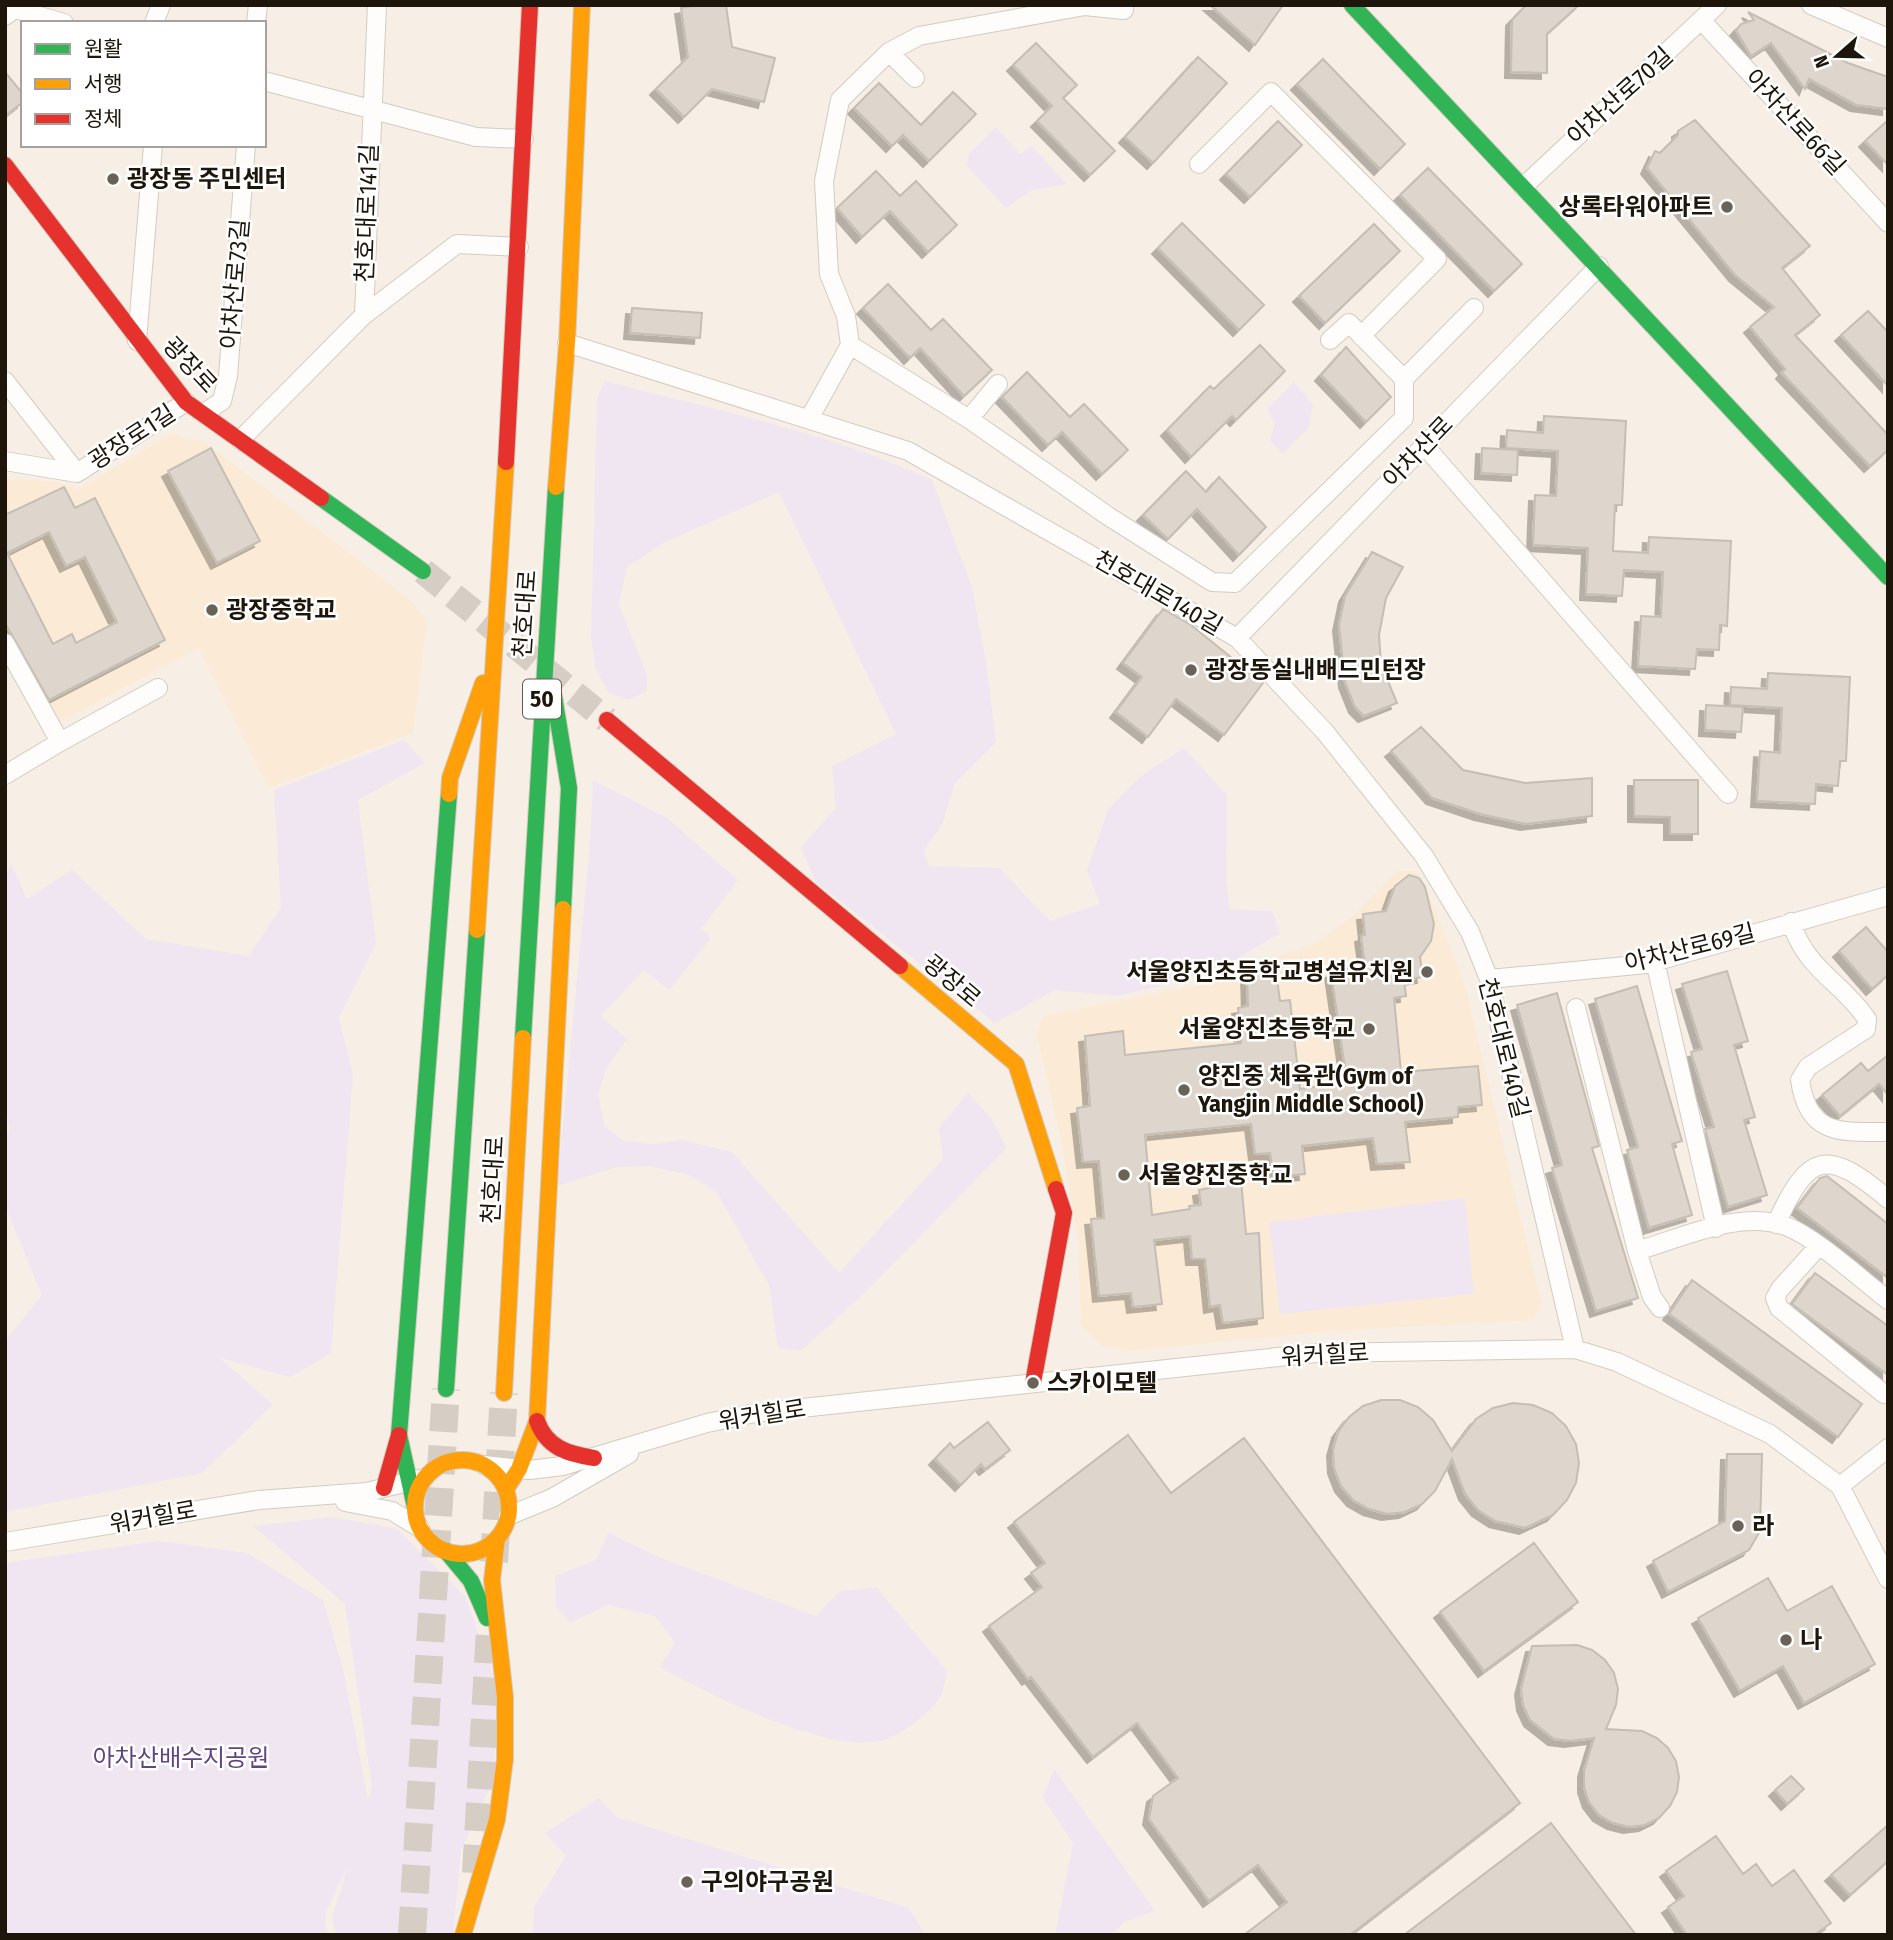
<svg xmlns="http://www.w3.org/2000/svg" width="1893" height="1940" font-family="'Fira Sans Condensed','Noto Sans KR',sans-serif">
<style>
.built{fill:#fbebd6}
.green{fill:#f0e6f1}
.building{fill:#ded6cc;stroke:#c5beb4;stroke-width:2;fill-rule:evenodd;filter:url(#shadow)}
.lines{fill:none;stroke-linecap:round;stroke-linejoin:round}
.secondary-tunnel{stroke:#d6cec4;stroke-width:26;stroke-dasharray:26 13;stroke-linecap:butt}
.primary-tunnel{stroke:#d6cec4;stroke-width:28;stroke-dasharray:28 14;stroke-linecap:butt}
.street-casing{stroke:#d3cbc1;stroke-width:20}
.fast-casing{stroke:#d3cbc1;stroke-width:18}
.slow-casing{stroke:#d3cbc1;stroke-width:18}
.jam-casing{stroke:#d3cbc1;stroke-width:18}
.street{stroke:#fefdfb;stroke-width:18}
.fast{stroke:#30b455;stroke-width:16}
.slow{stroke:#ff9f0a;stroke-width:16}
.jam{stroke:#e5322d;stroke-width:16}
.poi-dot{fill:#6a6257;stroke:#fff;stroke-width:2.5}
.labels{text-anchor:middle;stroke-width:5;stroke-linejoin:round;paint-order:stroke}
.shield{fill:#fff;stroke:#625c54;stroke-width:2}
.shield-label{font-size:23px;font-weight:bold;fill:#1e160b}
.street-label{font-size:24px;fill:#1e160b;stroke:#fff}
.poi-label{font-size:24px;font-weight:bold;fill:#1e160b;stroke:#fff;text-anchor:start}
.park-label{font-size:24px;fill:#614482;stroke:#fff}
</style>
<defs>
<filter id="shadow"><feDropShadow dx="-6" dy="6" stdDeviation="0" flood-color="#0004"/></filter>
</defs>
<rect width="100%" height="100%" fill="#f7efe5"/>
<path class="built" d="M170,434L205,442L408,598L427,621L413,733L269,788L199,648L56,724L5,632V479L53,481L79,489Z
M1397,871H1415L1424,883L1464,981L1542,1305L1533,1320L1333,1331L1129,1351L1100,1345L1081,1325L1078,1240L1060,1135L1037,1036L1043,1016L1208,983L1235,970L1312,945L1353,916Z"/>
<path class="green" d="M996,127L1020,154L1031,146L1067,184L1032,190L1006,208L967,166L969,153Z
M605,381C715,410 829,432 932,480L972,587L986,661L996,742L955,783L943,823L924,850L929,866L999,868L1050,921L1100,904L1087,870L1108,810L1141,776L1184,748L1227,795L1226,879L1230,909L1272,911L1280,933L1229,964L1161,986L1117,996L1055,990L995,1023L816,882L801,847L836,808L832,766L896,734L779,492L665,542L627,567L619,605L647,675V691L629,700L609,693L596,670L591,638L597,398Z
M1294,382L1313,405L1309,427L1283,454L1270,440L1275,424L1267,409Z
M404,740L425,763L358,800L376,943L339,1018L353,1075L331,1353L290,1377L220,1358L273,1405L202,1473L5,1512V1341L42,1295L5,1206V1134L10,1130L5,1107V877L11,863L27,899L72,870L146,939L249,956L281,908L274,790Z
M593,780L667,818L738,880L701,929L711,938L669,990L644,970L601,1016L627,1039L606,1069L598,1095L605,1126L624,1141L653,1144L682,1140L732,1152L839,1273L943,1159L939,1128L968,1093L991,1118L1007,1148L864,1293L801,1351L778,1348L769,1286L717,1192L689,1175L649,1166L617,1167L557,1186L590,844Z
M1465,1198L1474,1294L1280,1314L1269,1222Z
M333,1517L397,1529L465,1596L499,1689L493,1781L461,1850L453,1935H336L332,1918L348,1866L325,1913L327,1935H5V1563L159,1541L247,1553L323,1600L343,1669L368,1800L372,1787L345,1604L253,1526Z
M608,1533L661,1558L816,1616L840,1591L876,1587L947,1671C942,1698 940,1702 919,1719C909,1727 899,1735 887,1739C834,1758 708,1694 660,1667L675,1643L655,1616L608,1605L570,1623L556,1606L555,1576L596,1560Z
M1054,1769L1155,1911L1125,1922L1111,1935H1055L1073,1843L1043,1798Z
M599,1798L617,1817L909,1908L925,1935H533L534,1907L566,1856L545,1833Z"/>
<path class="building" d="M698,5H726L732,47L775,58L764,102L712,89L684,117L656,89L688,57L681,8Z
M1210,5H1283L1255,45Z
M1526,5H1579L1547,34V73L1511,72L1512,20Z
M1748,12L1848,63L1888,77V109L1856,105L1809,79L1805,89L1771,43L1751,56L1736,30L1741,24L1754,20Z
M1036,43L1077,85L1063,98L1115,151L1090,175L1037,121L1052,106L1013,65Z
M1198,57L1227,83L1153,163L1125,137Z
M1323,59L1405,144L1380,169L1297,84Z
M5,72L23,94V102L5,116Z
M879,83L921,125L953,92L976,114L929,161L903,135L892,146L854,108Z
M1695,120L1810,246L1782,268L1820,315L1795,335L1888,435V450L1870,466L1782,373L1785,369L1750,327L1774,307L1735,275L1647,168L1655,151L1660,153L1678,135V131Z
M1888,120V165L1865,141Z
M1278,121L1302,145L1250,197L1226,174Z
M1428,168L1522,264L1494,291L1400,195Z
M876,171L900,196L916,181L957,225L928,252L890,211L862,237L837,208Z
M1182,223L1264,305L1239,330L1158,248Z
M1374,224L1400,251L1325,323L1299,296Z
M888,284L931,330L943,319L992,370L964,396L920,348L910,358L863,308Z
M632,308L702,313L700,338L630,333Z
M1868,311L1888,332V386L1841,335Z
M1260,345L1285,371L1236,420L1232,416L1191,457L1167,430L1210,386L1214,389Z
M1346,347L1391,397L1366,422L1321,375Z
M1027,372L1070,417L1084,404L1128,450L1102,474L1062,432L1048,445L1002,397Z
M1544,416L1626,421L1622,505H1615L1613,551L1648,553L1649,537L1731,541L1727,626L1720,625L1719,650L1697,649L1695,669L1638,666L1641,616L1661,617L1663,572L1624,570L1622,596L1586,594L1588,548L1533,545L1535,495L1556,496L1558,451L1506,448L1507,430L1543,433Z
M211,448L260,541L217,563L168,471Z
M1482,448L1518,450L1517,475L1481,473Z
M1186,471L1206,492L1219,477L1266,527L1239,555L1197,509L1168,539L1143,515Z
M64,487L75,508L95,498L165,640L49,700L5,623V515ZM49,532L66,566L85,557L117,622L76,643L72,634L53,644L7,553Z
M1372,552L1403,567L1386,598L1379,635L1381,664L1397,703L1364,716L1355,707L1345,682L1339,625L1345,596Z
M1163,609L1191,625L1263,683L1224,735L1176,699L1148,737L1116,712L1142,677L1123,663Z
M1768,673L1850,677L1846,761H1840L1838,786L1816,784L1815,804L1757,801L1760,751L1780,753L1782,708L1730,705L1731,687L1767,689Z
M1706,705L1743,707L1741,732L1705,730Z
M1421,727L1463,770L1525,783L1592,778V816L1526,824L1480,814L1432,798L1391,751Z
M1634,780H1698V834H1670V817L1634,816Z
M1409,875L1419,878L1425,887L1434,924L1431,941L1420,957L1423,977L1404,980L1406,996L1394,998L1401,1072L1478,1066L1482,1105L1458,1107V1117L1405,1122L1410,1162L1377,1164L1373,1138L1302,1146L1305,1174L1274,1177L1270,1153L1255,1154L1251,1124L1145,1135L1152,1215L1190,1209L1189,1206L1201,1205L1199,1190L1210,1188V1183L1241,1180L1246,1234L1259,1233L1263,1318L1223,1323L1220,1305L1210,1307L1205,1259H1192L1190,1236L1154,1240L1162,1304L1133,1307L1131,1293L1099,1296L1091,1219L1104,1218L1099,1161L1083,1162L1077,1108L1090,1106L1085,1036L1123,1031L1125,1055L1241,1043L1238,1008L1248,1006L1247,973L1276,971L1280,1001L1290,1000L1300,1089L1347,1082L1331,972L1365,965L1361,936L1365,935L1363,914L1386,911L1395,886Z
M1866,927L1888,952V975L1872,989L1839,951Z
M1727,971L1748,1041L1734,1045L1755,1117L1744,1120L1767,1195L1728,1207L1705,1129L1714,1127L1691,1052L1702,1049L1682,984Z
M1637,986L1682,1141L1672,1144L1692,1215L1649,1228L1627,1150L1638,1147L1595,999Z
M1557,993L1599,1146L1592,1148L1638,1298L1596,1311L1552,1168L1562,1165L1517,1005Z
M1888,1055V1095L1879,1084L1840,1116L1822,1095L1861,1063L1868,1071Z
M1827,1176L1888,1224V1278L1797,1208L1820,1178Z
M1815,1273L1888,1326V1375L1792,1304Z
M1692,1280L1862,1404L1838,1437L1669,1314Z
M1381,1400H1400L1418,1407L1433,1420L1452,1451L1476,1419L1493,1408L1513,1403L1533,1405L1552,1413L1566,1426L1576,1444L1579,1463L1576,1483L1567,1500L1553,1515L1525,1528L1495,1521L1478,1510L1465,1494L1452,1459L1435,1491L1422,1504L1405,1512L1387,1514L1369,1509L1353,1500L1341,1486L1334,1468L1333,1450L1338,1432L1349,1417L1363,1406Z
M988,1422L1010,1450L985,1469L981,1464L961,1485L935,1459L950,1443L954,1448Z
M1128,1435L1171,1493L1244,1438L1520,1803L1350,1935H1244L1287,1902L1258,1865L1209,1901L1149,1819L1153,1796L1178,1778L1137,1723L1093,1757L1031,1677L1028,1679L989,1626L1042,1587L1031,1573L1045,1563L1014,1522Z
M1727,1454H1762L1760,1531L1749,1550L1668,1592L1653,1561L1725,1521Z
M1534,1543L1578,1602L1484,1671L1440,1612Z
M1768,1578L1787,1611L1832,1586L1875,1664L1804,1703L1783,1666L1740,1691L1698,1618Z
M1577,1645L1592,1650L1605,1660L1614,1673L1618,1689L1616,1705L1606,1729L1642,1731L1657,1738L1668,1748L1676,1761L1679,1777L1677,1792L1670,1806L1659,1818L1645,1825L1629,1827L1613,1823L1599,1815L1589,1802L1584,1787V1771L1594,1738L1570,1741L1554,1739L1530,1720L1523,1705L1521,1689L1532,1646Z
M1791,1776L1804,1789L1787,1804L1775,1790Z
M1551,1823L1636,1935H1404Z
M1888,1825V1861L1850,1895L1831,1875Z
M1716,1836L1743,1874L1756,1864L1772,1886L1794,1870L1831,1923L1814,1935H1687L1668,1907L1684,1896L1666,1871Z"/>
<g class="lines">
<path class="secondary-tunnel" d="M423,571L607,720"/>
<path class="primary-tunnel" d="M494,1562L504,1393
M476,1873L490,1630
M412,1935L446,1389"/>
<defs>
<path id="street" d="M1811,5L1888,38
M5,16L15,9L64,23
M1702,21L1888,223
M154,23L161,5
M256,23L258,5
M889,52L915,78
M264,81L476,137L524,139
M1199,164L1271,92L1437,259L1361,336
M1523,187L1717,5
M364,315L377,5
M137,341L153,145
M567,343L908,451L1237,638L1325,732L1424,856L1470,932L1489,979L1575,1349
M850,345L846,316L829,274L824,181L840,100L889,52L919,36L1085,6L1124,10
M1404,379L1474,308
M5,381L77,473
M204,413L222,401L228,376L246,145
M809,419L850,345L969,419L1108,516L1212,582L1235,583L1404,418V379L1349,323L1330,340
M969,419L998,384
M240,440L364,315L457,244L519,247
M1424,445L1728,794
M5,461L77,473L186,402
M1237,638L1599,266
M5,643L60,742L158,688
M5,775L60,742
M1791,922C1807,971 1840,980 1867,1019L1866,1029L1808,1067L1800,1080C1808,1136 1840,1132 1888,1132
M1655,961L1716,1228
M1489,979L1647,964L1888,896
M1576,1008L1637,1251C1682,1238 1742,1208 1788,1227C1816,1238 1863,1281 1888,1300
M1776,1224C1809,1151 1827,1148 1888,1199
M1818,1247L1780,1289L1775,1298L1779,1308L1884,1394
M1637,1251L1652,1297L1660,1308
M484,1465L529,1470L563,1466L707,1423L755,1413L1316,1353L1575,1349L1617,1362L1770,1434L1840,1486L1888,1579
M1840,1486L1888,1448
M345,1502L392,1511L420,1528
M508,1516L552,1498L629,1454
M5,1542L259,1500L367,1492L424,1478"/>
<path id="fast" d="M1352,5L1888,577
M321,498L423,571
M554,696L569,788L563,909
M523,1038L556,487
M446,1389L477,930
M415,1507L399,1435L449,794
M446,1551L471,1581L487,1618"/>
<path id="slow" d="M556,487L567,343L582,5
M449,794L450,778L483,683
M477,930L506,462
M900,966L1016,1064L1056,1189
M504,1393L523,1038
M415 1507a47 47 0 1 1 94 0a47 47 0 1 1-94 0Z
M506,1489L519,1469L537,1421L563,909
M463,1935L497,1820L505,1759V1697L492,1580L497,1538"/>
<path id="jam" d="M5,165L186,402L321,498
M506,462L530,5
M607,720L900,966
M1033,1383L1064,1213L1056,1189
M537,1421C547,1448 568,1454 594,1458
M384,1488L399,1435"/>
</defs>
<use href="#street" class="street-casing"/>
<use href="#fast" class="fast-casing"/>
<use href="#slow" class="slow-casing"/>
<use href="#jam" class="jam-casing"/>
<use href="#street" class="street"/>
<use href="#fast" class="fast"/>
<use href="#slow" class="slow"/>
<use href="#jam" class="jam"/>
</g>
<g class="poi-dot">
<circle cx="113" cy="179" r="7"/>
<circle cx="1727" cy="207" r="7"/>
<circle cx="212" cy="610" r="7"/>
<circle cx="1191" cy="670" r="7"/>
<circle cx="1427" cy="972" r="7"/>
<circle cx="1369" cy="1029" r="7"/>
<circle cx="1184" cy="1090" r="7"/>
<circle cx="1124" cy="1175" r="7"/>
<circle cx="1033" cy="1383" r="7"/>
<circle cx="1738" cy="1526" r="7"/>
<circle cx="1786" cy="1640" r="7"/>
<circle cx="687" cy="1882" r="7"/>
</g>
<g class="labels">
<rect class="shield" x="523" y="679.5" width="38" height="39" rx="5"/>
<g class="shield-label">
<text x="542" y="707">50</text>
</g>
<g class="street-label">
<text transform="translate(1620 96) rotate(-42)" y="8">아차산로70길</text>
<text transform="translate(1795 122) rotate(47)" y="8">아차산로66길</text>
<text transform="translate(367 213) rotate(-88)" y="8">천호대로141길</text>
<text transform="translate(235 284) rotate(-85)" y="8">아차산로73길</text>
<text transform="translate(190 365) rotate(47)" y="8">광장로</text>
<text transform="translate(132 437) rotate(-33)" y="8">광장로1길</text>
<text transform="translate(1418 452) rotate(-46)" y="8">아차산로</text>
<text transform="translate(1158 593) rotate(30)" y="8">천호대로140길</text>
<text transform="translate(525 614) rotate(-86)" y="8">천호대로</text>
<text transform="translate(1690 948) rotate(-14)" y="8">아차산로69길</text>
<text transform="translate(952 981) rotate(40)" y="8">광장로</text>
<text transform="translate(1504 1048) rotate(76)" y="8">천호대로140길</text>
<text transform="translate(493 1180) rotate(-87)" y="8">천호대로</text>
<text transform="translate(1325 1355) rotate(-3)" y="8">워커힐로</text>
<text transform="translate(762 1415) rotate(-9)" y="8">워커힐로</text>
<text transform="translate(153 1517) rotate(-10)" y="8">워커힐로</text>
</g>
<g class="poi-label">
<text x="127" y="187">광장동 주민센터</text>
<text x="1713" y="215" text-anchor="end">상록타워아파트</text>
<text x="226" y="618">광장중학교</text>
<text x="1205" y="678">광장동실내배드민턴장</text>
<text x="1413" y="980" text-anchor="end">서울양진초등학교병설유치원</text>
<text x="1355" y="1037" text-anchor="end">서울양진초등학교</text>
<text x="1198" y="1084">양진중 체육관(Gym of<tspan x="1198" dy="28">Yangjin Middle School)</tspan></text>
<text x="1138" y="1183">서울양진중학교</text>
<text x="1047" y="1391">스카이모텔</text>
<text x="1752" y="1534">라</text>
<text x="1800" y="1648">나</text>
<text x="701" y="1890">구의야구공원</text>
</g>
<g class="park-label">
<text x="181" y="1766">아차산배수지공원</text>
</g>
</g>
<rect width="1893" height="1940" fill="none" stroke="#1e160b" stroke-width="14"/>
<rect x="21" y="21" width="245" height="126" fill="#ffffff" stroke="#a5a29d" stroke-width="2"/>
<rect x="35" y="44" width="35" height="10" fill="#30b455" stroke="#a5a29d" stroke-width="2"/>
<text x="84" y="56" font-size="21" fill="#1e160b">원활</text>
<rect x="35" y="79" width="35" height="10" fill="#ff9f0a" stroke="#a5a29d" stroke-width="2"/>
<text x="84" y="91" font-size="21" fill="#1e160b">서행</text>
<rect x="35" y="114" width="35" height="10" fill="#e5322d" stroke="#a5a29d" stroke-width="2"/>
<text x="84" y="126" font-size="21" fill="#1e160b">정체</text>
<g transform="translate(1837 56) rotate(250)" stroke="#ffffff" stroke-width="5" paint-order="stroke">
<path d="M0-5L12 26L0 18L-12 26Z" fill="#1e160b"/>
<text y="-10" font-size="19" font-weight="bold" text-anchor="middle" fill="#1e160b">N</text>
</g>
</svg>
